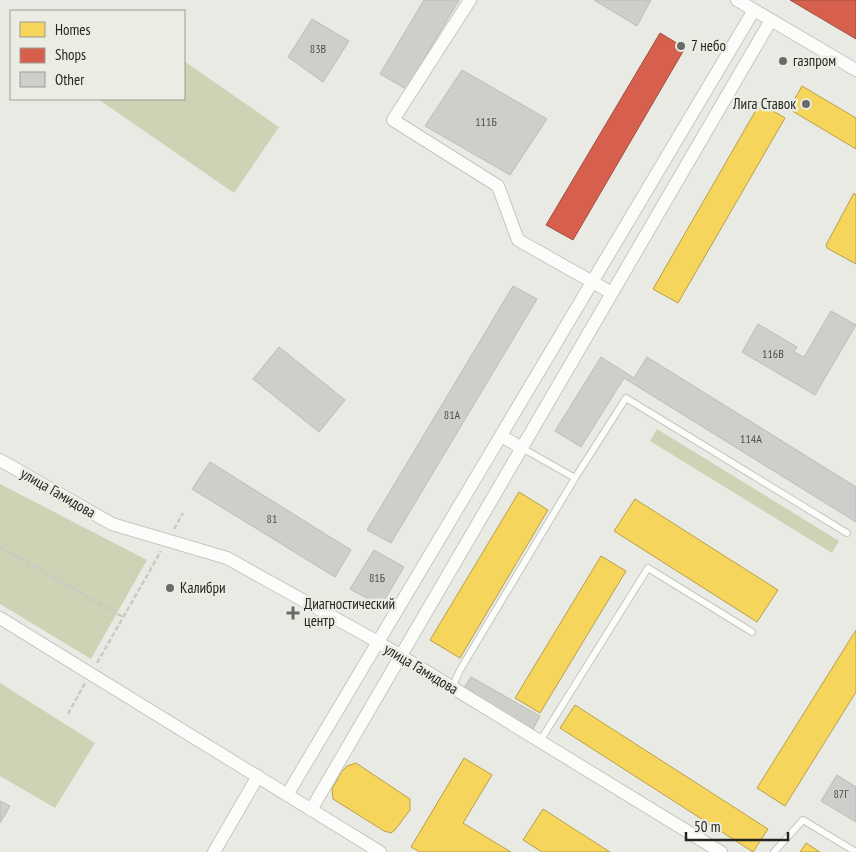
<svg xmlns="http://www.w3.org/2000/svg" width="856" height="852" font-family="'PT Sans Narrow',sans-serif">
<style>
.green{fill:#cfd2b4}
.homes{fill:#f6d55c;stroke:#b7a04b}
.shops{fill:#d6604d;stroke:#a14f40}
.building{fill:#cecfcb;stroke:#bbbbb7}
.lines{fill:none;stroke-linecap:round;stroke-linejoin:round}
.service-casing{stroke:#c6c6c2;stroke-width:8}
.minor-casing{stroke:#c6c6c2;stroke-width:14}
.path{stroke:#c9c9c6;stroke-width:2.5;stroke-dasharray:5 2.5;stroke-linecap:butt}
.service{stroke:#fcfcfb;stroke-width:6}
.minor{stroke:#fcfcfb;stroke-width:12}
.poi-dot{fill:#6a6b66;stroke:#ebece3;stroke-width:2}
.labels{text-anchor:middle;stroke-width:5;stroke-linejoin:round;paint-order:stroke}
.number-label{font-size:12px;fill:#4f504c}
.poi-label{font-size:15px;fill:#252622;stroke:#ebece3;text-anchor:start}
.street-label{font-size:15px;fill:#252622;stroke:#ebece3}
</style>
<rect width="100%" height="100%" fill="#eaeae5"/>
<path class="green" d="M184,61L279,127L234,193L98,99H184Z
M657,429L839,541L832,553L650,441Z
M0,484L147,560L91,659L0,604Z
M0,683L95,743L55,808L0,776Z"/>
<path class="homes" d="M802,86L856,118V149L789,109Z
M760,103L785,118L678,303L653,289Z
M854,193L856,195V264L827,248L826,245Z
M519,492L548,510L460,658L430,640Z
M635,499L778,590L757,622L614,531Z
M601,556L626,571L540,713L515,698Z
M856,630V692L785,806L757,788Z
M575,705L768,829L753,852L560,728Z
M464,758L492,775L463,823L511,852H420L411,847Z
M356,763L410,799V810L395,830L391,833L384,831L333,799L332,789L342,771L347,766Z
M543,809L610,852H542L523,840Z
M806,843L820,852H800Z"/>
<path class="shops" d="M790,0H856V39Z
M660,33L685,48L573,240L546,225Z"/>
<path class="building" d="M424,0H459L406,89L380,74Z
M594,0H651L637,26Z
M312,19L349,41L323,82L288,57Z
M462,70L547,119L510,175L425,126Z
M513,286L537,299L391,543L367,530Z
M831,311L856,325L815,395L742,352L758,324L797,347L794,352L804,357Z
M279,347L345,400L319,432L253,379Z
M601,357L634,378L647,357L856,487V522L624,378L581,447L555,431Z
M210,462L351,550L335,577L192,489Z
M374,550L404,567L381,606L350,589Z
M471,677L540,716L533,729L463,689Z
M837,775L856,787V822L821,801Z
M0,801L10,806L0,823Z"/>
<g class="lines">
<defs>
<path id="service" d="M522,448L575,478L626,398L847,533
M452,688L460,670L575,478
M540,741L648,568L752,632
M774,852L803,820L856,852"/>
<path id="minor" d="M470,0L393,120L498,186L518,240L612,293
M737,0L856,70
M501,436L522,448
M0,460L112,524L227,558L378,642L721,852
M0,618L380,852
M287,795L754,10
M311,810L771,20
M214,852L258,776"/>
</defs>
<use href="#service" class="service-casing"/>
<use href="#minor" class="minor-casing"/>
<path class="path" d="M174,529L183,513
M0,547L123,617
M97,663L161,551
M68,714L85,683"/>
<use href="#service" class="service"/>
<use href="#minor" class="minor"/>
</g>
<g class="poi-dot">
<circle cx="681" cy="46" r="5"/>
<circle cx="783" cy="61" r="5"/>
<circle cx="806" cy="104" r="5"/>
<circle cx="170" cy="588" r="5"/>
<path d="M290.5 605.5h5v5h5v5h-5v5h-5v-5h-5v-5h5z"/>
</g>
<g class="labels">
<g class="number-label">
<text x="318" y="53">83В</text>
<text x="486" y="126">111Б</text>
<text x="773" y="358">116В</text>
<text x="452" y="419">81А</text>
<text x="751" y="443">114А</text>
<text x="272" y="523">81</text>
<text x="377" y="582">81Б</text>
<text x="841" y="798">87Г</text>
</g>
<g class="poi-label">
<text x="691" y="51">7 небо</text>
<text x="793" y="66">газпром</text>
<text x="796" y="109" text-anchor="end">Лига Ставок</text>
<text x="180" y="593">Калибри</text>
<text x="304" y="609">Диагностический<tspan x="304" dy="17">центр</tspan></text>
</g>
<g class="street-label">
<text transform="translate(58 493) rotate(30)" y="5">улица Гамидова</text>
<text transform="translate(421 669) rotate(31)" y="5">улица Гамидова</text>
</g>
</g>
<rect x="10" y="10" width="175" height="90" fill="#ebece3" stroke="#9c9d96"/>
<rect x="20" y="22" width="25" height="15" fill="#f6d55c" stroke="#9c9d96"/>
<text x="55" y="35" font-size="15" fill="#252622">Homes</text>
<rect x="20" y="48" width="25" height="15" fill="#d6604d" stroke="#9c9d96"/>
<text x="55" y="60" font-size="15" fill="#252622">Shops</text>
<rect x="20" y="72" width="25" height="15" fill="#cecfcb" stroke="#9c9d96"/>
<text x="55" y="85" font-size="15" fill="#252622">Other</text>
<path d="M686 832v8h102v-8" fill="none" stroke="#252622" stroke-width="2.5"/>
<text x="694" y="832" font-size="15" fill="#252622" stroke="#ebece3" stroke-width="4" paint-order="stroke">50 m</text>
</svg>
